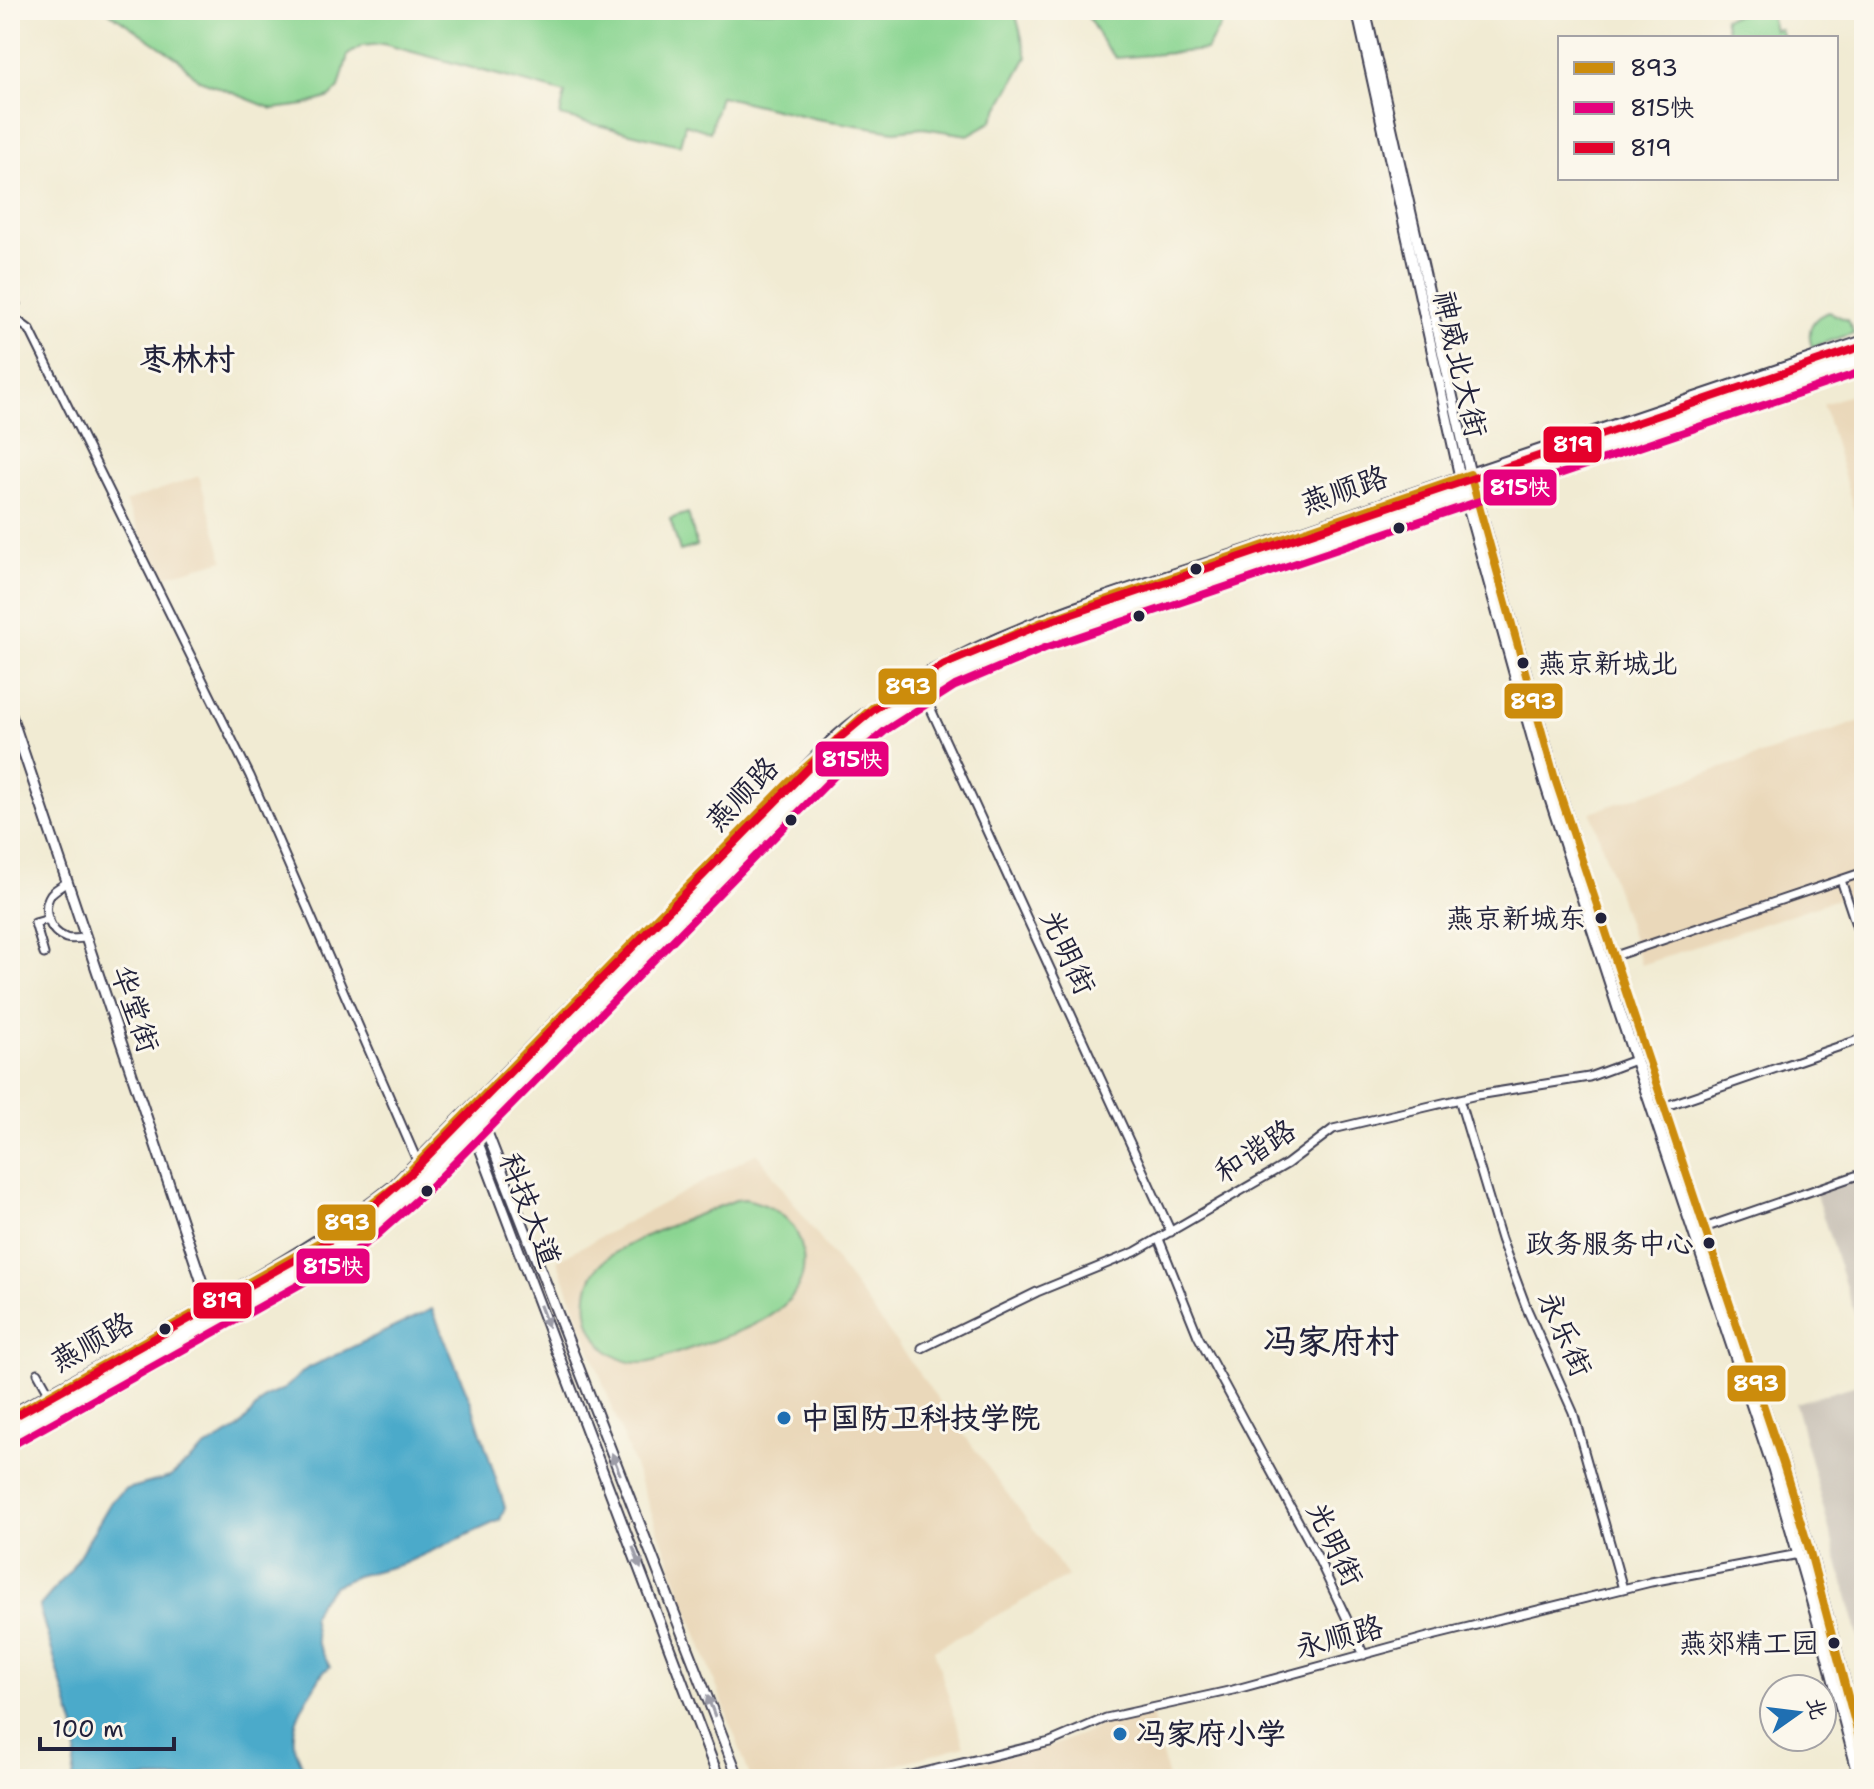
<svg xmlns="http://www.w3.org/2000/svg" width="1874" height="1789" font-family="'Shantell Sans','LXGW WenKai TC',sans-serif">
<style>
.built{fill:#ead8ba}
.industrial{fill:#cac3b8}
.green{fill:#8bd592;stroke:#567c66;stroke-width:2}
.water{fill:#4caaca;stroke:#376682;stroke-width:2}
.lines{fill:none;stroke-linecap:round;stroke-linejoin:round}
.minor-casing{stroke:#414052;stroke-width:11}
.tertiary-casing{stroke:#414052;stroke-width:13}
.secondary-casing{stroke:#414052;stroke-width:14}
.primary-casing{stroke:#414052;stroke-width:16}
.minor{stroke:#fff;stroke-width:7}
.tertiary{stroke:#fff;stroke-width:9}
.secondary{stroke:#fff;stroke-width:10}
.primary{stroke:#fff;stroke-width:12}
.bus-1-casing{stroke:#fbf7ec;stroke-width:14}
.bus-2-casing{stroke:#fbf7ec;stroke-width:14}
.bus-3-casing{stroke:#fbf7ec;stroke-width:14}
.bus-1{stroke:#cc8c0c;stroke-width:8}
.bus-2{stroke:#e5007d;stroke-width:8}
.bus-3{stroke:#e4002b;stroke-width:8}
.oneway{fill:#9c9ca7}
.bus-dot{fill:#22223b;stroke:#fbf7ec;stroke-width:3}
.poi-dot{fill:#1f6fb2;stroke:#fbf7ec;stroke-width:3}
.labels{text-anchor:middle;stroke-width:6;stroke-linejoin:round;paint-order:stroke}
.bus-label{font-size:28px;fill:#22223b;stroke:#fbf7ec;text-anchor:end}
.street-label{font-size:30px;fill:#22223b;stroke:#fbf7ec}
.poi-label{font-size:30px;font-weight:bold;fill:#22223b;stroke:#fbf7ec;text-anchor:start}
.neighbourhood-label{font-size:32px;font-weight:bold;fill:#22223b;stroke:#fbf7ec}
.quarter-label{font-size:34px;font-weight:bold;fill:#22223b;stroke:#fbf7ec}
.line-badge{stroke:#fbf7ec;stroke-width:3}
.badge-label{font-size:22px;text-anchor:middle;font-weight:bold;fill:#fff}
</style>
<rect width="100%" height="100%" fill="#fbf7ec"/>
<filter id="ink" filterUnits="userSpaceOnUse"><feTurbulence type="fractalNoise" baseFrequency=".0125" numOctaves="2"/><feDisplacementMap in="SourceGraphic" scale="16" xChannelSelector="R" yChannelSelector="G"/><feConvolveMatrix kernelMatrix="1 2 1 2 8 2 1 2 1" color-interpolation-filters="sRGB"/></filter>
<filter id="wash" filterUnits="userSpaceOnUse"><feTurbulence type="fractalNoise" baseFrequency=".006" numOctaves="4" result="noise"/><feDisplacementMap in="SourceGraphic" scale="32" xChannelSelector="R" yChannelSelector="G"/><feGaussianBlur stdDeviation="1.8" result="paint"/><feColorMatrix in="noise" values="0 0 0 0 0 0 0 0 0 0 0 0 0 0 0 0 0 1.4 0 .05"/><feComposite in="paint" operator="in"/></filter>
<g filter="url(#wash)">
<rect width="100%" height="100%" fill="#f1ebd3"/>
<path class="built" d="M1864,390V545L1823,404Z
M199,476L224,560L162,577L125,502Z
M1864,720V890L1641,965L1591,812Z
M757,1153L1068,1576L934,1650L964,1746L844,1779H751L557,1260Z
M1152,1714L1168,1779H978L975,1764L1052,1746L1112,1721Z"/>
<path class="industrial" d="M1864,1176V1343L1815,1192Z
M1864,1383V1658L1795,1403Z"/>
<path class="green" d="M106,10H1011L1016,15L1027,57L991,122L968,135L923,128L895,131L817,119L720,96L710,132L685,124L680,145L560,116L565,93L383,44L362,46L348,55L339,88L330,97L305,105L273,109L197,79L178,59Z
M1084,10H1230L1206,50L1116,58L1105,46Z
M1756,10H1769L1774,30L1780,29L1783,38H1729L1724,18Z
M1829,312L1847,320L1854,333L1812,347C1806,330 1812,317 1829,312Z
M688,513L697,546L680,551L670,519Z
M745,1199C769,1204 793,1217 800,1241C824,1317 724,1335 672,1355C664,1358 652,1363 643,1363C595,1365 572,1305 596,1270C613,1243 704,1213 736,1200Z"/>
<path class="water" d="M432,1309L471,1402L505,1507L500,1520L403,1564L356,1576L334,1586L318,1602L312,1616L317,1643L330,1667L323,1672C312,1692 291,1718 294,1743C296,1756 305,1764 303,1779H73L77,1748L75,1728L39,1607L70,1571L111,1502L124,1490L170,1477L206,1447L238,1429L265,1397L284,1389L306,1369Z"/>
</g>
<g filter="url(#ink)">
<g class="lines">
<defs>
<path id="minor" d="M10,306L16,304
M10,315L30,330L250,776L418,1163
M923,692L1171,1232
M1841,880L1864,949
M67,882C62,886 54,890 51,894C41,909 49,932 66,938C71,940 80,938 85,938
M44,954L35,923L49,919
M1612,957L1864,872
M1459,1099L1501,1239L1527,1309L1573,1412L1623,1589
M1663,1107L1864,1038
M1704,1228L1864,1173
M1159,1239L1198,1336L1317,1556L1364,1655
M922,1348L1037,1292L1135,1252L1287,1164L1333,1129L1477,1095L1589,1077L1635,1060
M38,1373L52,1398
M895,1779L1050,1742L1106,1718L1233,1690L1428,1637L1651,1582L1799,1554"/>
<path id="tertiary" d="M1357,10L1460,477
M1365,10L1470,474
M10,712L212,1312
M469,1111L472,1127L719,1779
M481,1117L739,1779"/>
<path id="secondary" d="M1470,474L1555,779L1623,988L1784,1467L1810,1552L1864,1757
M1460,477L1545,782L1618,1007L1774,1470L1822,1635L1860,1779"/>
<path id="primary" d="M10,1417C85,1375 161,1334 235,1291C291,1259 344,1227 394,1187L831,743C947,638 1118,596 1263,546C1463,477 1663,409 1864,342
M10,1433L334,1252L369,1226L421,1180L838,755L879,720L949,675L1041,637L1864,358"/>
</defs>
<use href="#minor" class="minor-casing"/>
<use href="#tertiary" class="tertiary-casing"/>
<use href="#secondary" class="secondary-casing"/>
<use href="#primary" class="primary-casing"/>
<use href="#minor" class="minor"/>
<use href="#tertiary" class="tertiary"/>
<use href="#secondary" class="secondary"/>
<use href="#primary" class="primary"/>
<defs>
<path id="bus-1" d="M10,1417L325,1239L394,1187L789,782L872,708L945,664L1042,622L1470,474L1555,779L1784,1467L1810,1552L1864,1757"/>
<path id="bus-2" d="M16,1443L340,1262L377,1235L430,1188L846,764L886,730L955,686L1045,648L1864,371"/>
<path id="bus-3" d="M10,1419L327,1242L361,1217L413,1171L829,747L873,710L943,665L1037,626L1860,347"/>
</defs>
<use href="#bus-1" class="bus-1-casing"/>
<use href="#bus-2" class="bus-2-casing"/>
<use href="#bus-3" class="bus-3-casing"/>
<use href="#bus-1" class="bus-1"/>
<use href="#bus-2" class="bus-2"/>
<use href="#bus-3" class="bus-3"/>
</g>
<defs><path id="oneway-solid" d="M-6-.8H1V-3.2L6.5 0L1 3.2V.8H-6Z" transform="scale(2)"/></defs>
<g class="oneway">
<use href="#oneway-solid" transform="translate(544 1316) rotate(69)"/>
<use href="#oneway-solid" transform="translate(616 1464) rotate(-111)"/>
<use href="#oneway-solid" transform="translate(637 1558) rotate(70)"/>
<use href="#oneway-solid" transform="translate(711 1706) rotate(-111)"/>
</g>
</g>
<g class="bus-dot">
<circle cx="1399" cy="528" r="7"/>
<circle cx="1196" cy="569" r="7"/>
<circle cx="1139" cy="616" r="7"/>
<circle cx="1523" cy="663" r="7"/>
<circle cx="791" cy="820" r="7"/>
<circle cx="1601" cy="918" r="7"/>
<circle cx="427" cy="1191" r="7"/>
<circle cx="1709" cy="1243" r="7"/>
<circle cx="165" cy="1329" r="7"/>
<circle cx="1834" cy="1643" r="7"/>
</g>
<g class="poi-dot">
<circle cx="784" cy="1418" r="8"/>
<circle cx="1120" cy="1734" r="8"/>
</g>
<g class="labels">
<g class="bus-label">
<text x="1538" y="673" text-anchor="start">燕京新城北</text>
<text x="1586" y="928">燕京新城东</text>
<text x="1694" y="1253">政务服务中心</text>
<text x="1819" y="1653">燕郊精工园</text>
</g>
<g class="street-label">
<text transform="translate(1460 364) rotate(77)" y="10">神威北大街</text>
<text transform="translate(1344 490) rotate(-19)" y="10">燕顺路</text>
<text transform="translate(742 794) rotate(-46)" y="10">燕顺路</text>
<text transform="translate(1068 952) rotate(65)" y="10">光明街</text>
<text transform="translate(135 1009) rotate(71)" y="10">华堂街</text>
<text transform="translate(1255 1151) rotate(-33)" y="10">和谐路</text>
<text transform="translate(530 1210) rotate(69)" y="10">科技大道</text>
<text transform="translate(1565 1334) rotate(66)" y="10">永乐街</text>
<text transform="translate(92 1342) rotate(-29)" y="10">燕顺路</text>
<text transform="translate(1335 1544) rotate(64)" y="10">光明街</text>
<text transform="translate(1339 1637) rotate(-15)" y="10">永顺路</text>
</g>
<g class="poi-label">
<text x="800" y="1428">中国防卫科技学院</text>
<text x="1136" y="1744">冯家府小学</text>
</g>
<g class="neighbourhood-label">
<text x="187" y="370">枣林村</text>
</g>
<g class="quarter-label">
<text x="1331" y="1353">冯家府村</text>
</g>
</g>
<g class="line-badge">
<rect x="1542" y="425" width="61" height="39" rx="8" fill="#e4002b"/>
<rect x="1482" y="468" width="76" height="39" rx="8" fill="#e5007d"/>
<rect x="877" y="667" width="61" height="39" rx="8" fill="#cc8c0c"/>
<rect x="1503" y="682" width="61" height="38" rx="8" fill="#cc8c0c"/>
<rect x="814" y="740" width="76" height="38" rx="8" fill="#e5007d"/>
<rect x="316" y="1203" width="61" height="39" rx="8" fill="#cc8c0c"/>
<rect x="295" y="1247" width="76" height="38" rx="8" fill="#e5007d"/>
<rect x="192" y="1281" width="61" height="39" rx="8" fill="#e4002b"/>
<rect x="1726" y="1364" width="61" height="39" rx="8" fill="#cc8c0c"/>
</g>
<g class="badge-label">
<text x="1573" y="452">819</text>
<text x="1520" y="495">815快</text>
<text x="908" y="694">893</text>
<text x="1533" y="709">893</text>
<text x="852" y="767">815快</text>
<text x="347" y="1230">893</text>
<text x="333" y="1274">815快</text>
<text x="222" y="1308">819</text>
<text x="1756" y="1391">893</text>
</g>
<rect width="1874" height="1789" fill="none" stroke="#fbf7ec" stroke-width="40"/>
<rect x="1558" y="36" width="280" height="144" fill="#fbf7ec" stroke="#a4a2a5" stroke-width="2"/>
<rect x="1574" y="62" width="40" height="12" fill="#cc8c0c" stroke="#a4a2a5" stroke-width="2"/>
<text x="1630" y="76" font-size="24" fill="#22223b">893</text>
<rect x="1574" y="102" width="40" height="12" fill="#e5007d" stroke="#a4a2a5" stroke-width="2"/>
<text x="1630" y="116" font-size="24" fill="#22223b">815快</text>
<rect x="1574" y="142" width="40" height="12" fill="#e4002b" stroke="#a4a2a5" stroke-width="2"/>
<text x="1630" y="156" font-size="24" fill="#22223b">819</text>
<g transform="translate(1798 1713) rotate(76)"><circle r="38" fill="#fbf7ec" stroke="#a4a2a5" stroke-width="2"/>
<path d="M0-6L14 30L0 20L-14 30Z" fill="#1f6fb2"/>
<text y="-12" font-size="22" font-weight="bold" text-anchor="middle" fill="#22223b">北</text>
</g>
<path d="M40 1737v12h134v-12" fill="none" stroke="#22223b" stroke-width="4"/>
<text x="52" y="1737" font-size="24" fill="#22223b" stroke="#fbf7ec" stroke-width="6" paint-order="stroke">100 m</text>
</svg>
